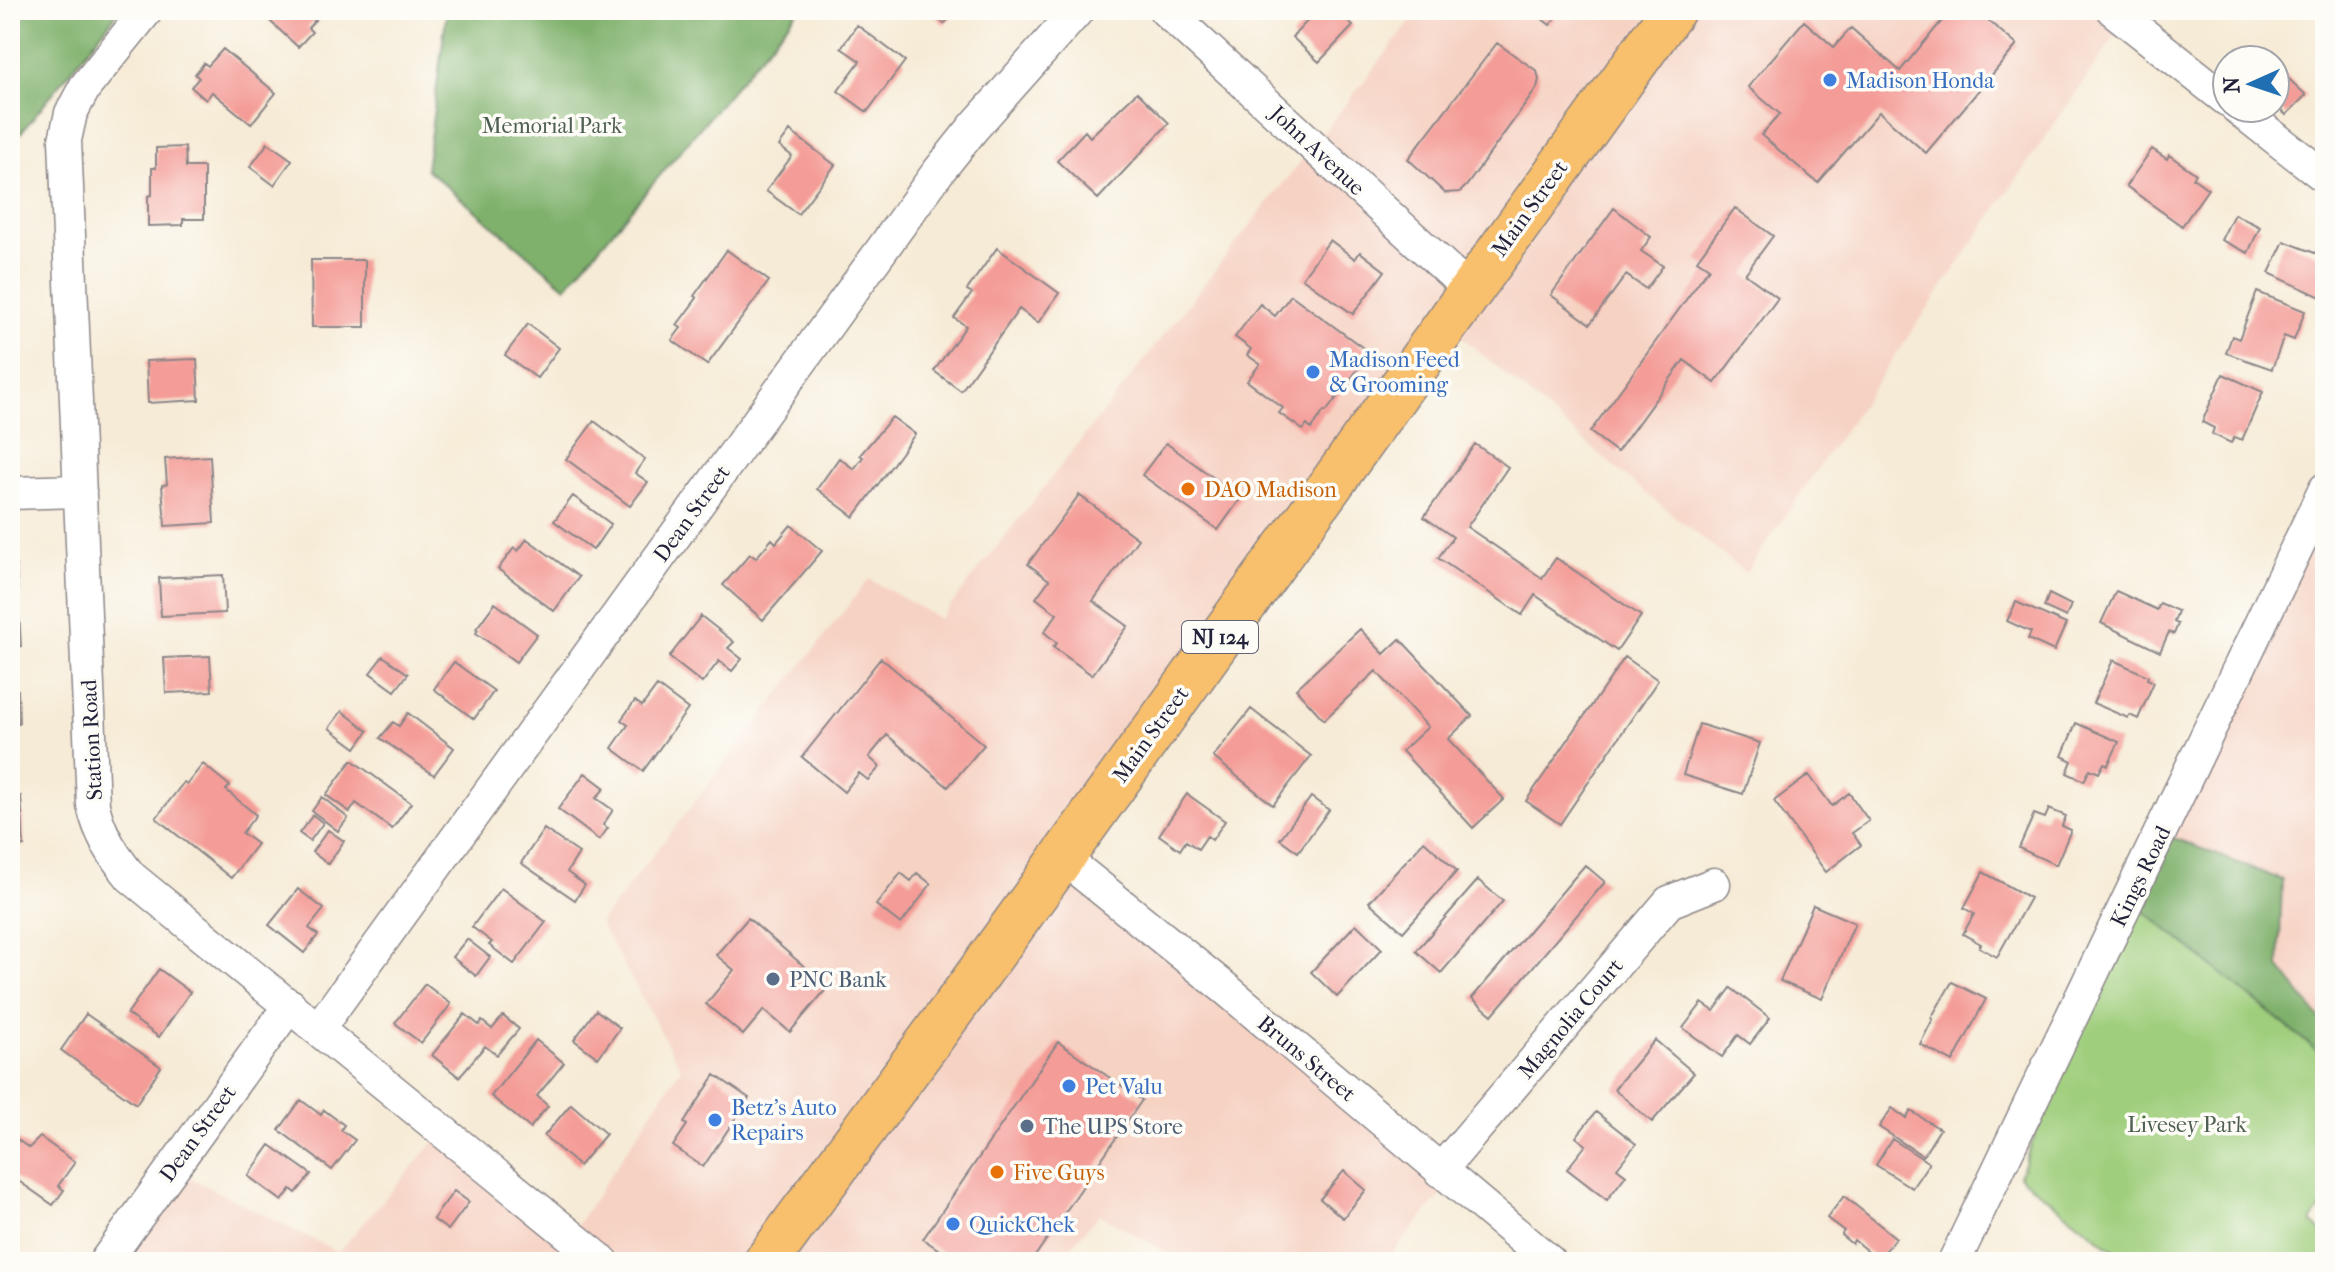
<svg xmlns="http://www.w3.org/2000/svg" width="2335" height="1272" font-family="'IM FELL French Canon',serif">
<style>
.built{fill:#f6d2c3}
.green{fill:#9fce7c;stroke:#60785c;stroke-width:2}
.forest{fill:#7fb16c;stroke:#506a54;stroke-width:2}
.building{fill:#f49c97}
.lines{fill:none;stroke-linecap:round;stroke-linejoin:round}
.minor-casing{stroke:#8c8688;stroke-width:35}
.primary-casing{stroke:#8c8688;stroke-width:47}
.minor{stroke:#fff;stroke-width:32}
.primary{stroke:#f8bf6c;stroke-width:44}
.shop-dot{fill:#3f7fe0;stroke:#fdfcf7;stroke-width:3}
.food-dot{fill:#e8710a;stroke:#fdfcf7;stroke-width:3}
.service-dot{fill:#5c6f8a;stroke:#fdfcf7;stroke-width:3}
.labels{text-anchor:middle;stroke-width:7;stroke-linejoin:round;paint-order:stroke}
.shield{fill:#fdfcf7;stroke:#646373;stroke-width:2}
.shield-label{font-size:20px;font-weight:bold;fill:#22223b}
.shop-label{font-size:22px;fill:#366cbe;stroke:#fdfcf7;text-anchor:start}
.park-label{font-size:22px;fill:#4e5e52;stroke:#fdfcf7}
.street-label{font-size:22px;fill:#22223b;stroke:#fdfcf7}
.food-label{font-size:22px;fill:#c56008;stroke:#fdfcf7;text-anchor:start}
.service-label{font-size:22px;fill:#4e5e75;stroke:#fdfcf7;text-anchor:start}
</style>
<rect width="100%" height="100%" fill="#fdfcf7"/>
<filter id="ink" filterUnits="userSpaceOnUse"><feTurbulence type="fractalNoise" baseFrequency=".0125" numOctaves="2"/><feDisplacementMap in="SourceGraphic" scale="16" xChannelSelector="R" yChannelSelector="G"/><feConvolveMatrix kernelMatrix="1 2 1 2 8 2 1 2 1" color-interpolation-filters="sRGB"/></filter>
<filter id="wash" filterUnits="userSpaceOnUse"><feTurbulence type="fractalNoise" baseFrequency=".006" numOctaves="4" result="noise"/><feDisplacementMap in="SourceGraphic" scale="32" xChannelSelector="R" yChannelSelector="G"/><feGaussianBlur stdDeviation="1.8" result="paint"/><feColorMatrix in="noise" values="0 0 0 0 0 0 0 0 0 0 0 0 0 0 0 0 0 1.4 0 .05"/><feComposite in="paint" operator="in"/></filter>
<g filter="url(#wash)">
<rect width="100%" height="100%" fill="#f6ebd6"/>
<path class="built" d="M1420,10H2113L2126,20L1746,573L1638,487L1445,323L1072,859L1453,1182L1384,1262H1183L1099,1214L1059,1262H105L172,1169L338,1252L443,1132L570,1236L681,1068L600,923L869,579L940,619Z
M2325,480V1025L2279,967L2281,880L2158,832Z"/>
<path class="green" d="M2129,899L2325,1057V1202L2311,1222L2325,1234V1262H2129L2019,1176Z"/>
<path class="forest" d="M10,10H120L15,140L10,137Z
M447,10H799L566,287L426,169Z
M2158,832L2282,880L2279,967L2325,1025V1057L2129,899Z"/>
<g id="blocks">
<path class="building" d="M258,10H324L308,28L312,32L298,47Z
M929,10H957L944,24Z
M1318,10H1336L1353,26L1319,62L1292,37Z
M1531,10H1562L1550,25Z
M1951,10H1976L2017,45L1926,153L1879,112L1818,183L1761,135L1780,114L1748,87L1804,21L1834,47L1851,28L1900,71Z
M857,25L905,61L867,112L838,91L860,61L841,48Z
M1497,43L1537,71L1539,79L1537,88L1467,185L1460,192L1445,193L1408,159Z
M223,49L276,93L251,124L212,92L206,100L191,87L199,78L195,74L204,63L208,66Z
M2275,66L2306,95L2286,115L2275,104Z
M1137,92L1169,123L1098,199L1057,161L1085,131L1090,137Z
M790,131L835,165L798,214L766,191L792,156L779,146Z
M268,143L292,160L274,185L250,167Z
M185,147L186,167H204V219H183V225L148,226V196L152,195V168H156V148Z
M2152,149L2167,159L2169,155L2196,174L2193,178L2208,189L2182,226L2126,186Z
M1614,208L1651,237L1641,251L1663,266L1646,289L1626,275L1590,324L1551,295Z
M1735,208L1773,236L1745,274L1778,298L1715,383L1684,360L1617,452L1590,432L1709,268L1697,260Z
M2234,214L2260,227L2248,253L2221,240Z
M1330,240L1355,259L1360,252L1385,271L1353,314L1302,278Z
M2284,241L2325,257V299L2269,273Z
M997,248L1059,293L1038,323L1019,309L961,391L934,371L966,326L954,318L972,293L967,290Z
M727,250L769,281L707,365L672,340L681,328L677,325L697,298L694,296Z
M311,260H365V327H312Z
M2257,292L2305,311L2294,340L2284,336L2272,369L2226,353L2232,336L2239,339Z
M1291,295L1370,353L1326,412L1324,411L1311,429L1307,425L1303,430L1279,413L1283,408L1247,381L1260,364L1247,355L1251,349L1235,337L1260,304L1275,316Z
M528,324L559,348L537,378L505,355Z
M197,359L199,400L148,403L146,361Z
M2223,374L2263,392L2242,440L2235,437L2231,443L2212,434L2214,428L2202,422Z
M892,417L915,434L854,517L817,489L839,458L854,469L863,457L860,455Z
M594,421L645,459L635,473L648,482L630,506L566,459Z
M1166,443L1241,498L1218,530L1142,475Z
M1475,444L1508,467L1467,527L1542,578L1556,558L1641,616L1617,651L1535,595L1522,615L1438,558L1453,537L1424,517Z
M210,456L214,523L165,526L162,485L167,484L165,459Z
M1079,495L1138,539L1093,601L1128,626L1092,675L1053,647L1057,643L1044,632L1057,614L1036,598L1049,580L1028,564Z
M573,496L611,524L593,550L554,521Z
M791,525L822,551L763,620L723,585L750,554L756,558L772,539L776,543Z
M527,539L579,577L554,611L498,569L514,548L518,551Z
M10,565H16L21,646L10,647Z
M223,575L225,613L161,616L159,578Z
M2116,591L2157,610L2160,603L2178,611L2174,622L2178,624L2174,634L2169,632L2160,652L2101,623Z
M2049,594L2071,605L2066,617L2044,607Z
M2016,602L2066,624L2054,651L2028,639L2031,632L2007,621Z
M495,603L537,634L516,662L476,633L478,630L476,629Z
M701,616L734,642L728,648L742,659L732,671L719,661L702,683L669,657Z
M1360,629L1384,654L1400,639L1472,716L1448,739L1504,799L1473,828L1402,751L1428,727L1376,671L1324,720L1296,689Z
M210,656L212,691L166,693L164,658Z
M383,656L408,674L395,691L370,673Z
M1625,657L1658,680L1560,824L1526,801Z
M881,658L984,745L948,787L887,735L869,757L880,767L868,780L859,773L844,792L802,757Z
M2113,660L2148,676L2147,679L2154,682L2138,719L2130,715L2128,718L2093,703Z
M454,662L494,691L474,719L434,689Z
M657,686L688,709L643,771L612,748L628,725L621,720L635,701L642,706Z
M10,690H18L19,723H10Z
M1251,709L1311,756L1273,805L1213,757Z
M342,711L368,731L356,748L329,728Z
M408,713L454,748L434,775L380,738L393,722L399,726Z
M2076,723L2119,742L2108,765L2104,763L2099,773L2090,769L2084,781L2067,773L2072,761L2062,756Z
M1699,724L1760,743L1743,794L1683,775Z
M352,760L411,803L392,829L356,803L350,812L326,795Z
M203,764L230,786L226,790L256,815L242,833L257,844L231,878L156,818L184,782L187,784Z
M585,773L605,788L596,798L613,810L603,825L608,828L599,840L558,809Z
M1809,775L1832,806L1849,793L1869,821L1852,833L1861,845L1826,872L1774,801Z
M1187,794L1225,821L1212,840L1207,836L1198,849L1186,841L1180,850L1159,835Z
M21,796L24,846L10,847V797Z
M322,797L348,818L338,831L312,811Z
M1311,797L1329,810L1298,852L1280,839Z
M2049,809L2066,816L2062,826L2071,830L2056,865L2019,848L2034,814L2045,818Z
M313,815L323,823L310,841L299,833Z
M544,829L579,853L567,872L585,885L575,900L521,863Z
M328,830L344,841L328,864L312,852Z
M1424,841L1457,871L1403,932L1369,902Z
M1585,865L1605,882L1492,1015L1472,998Z
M1983,872L2030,898L1997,957L1979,947L1981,944L1963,934L1974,914L1964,908Z
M901,873L911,881L917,873L931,884L901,924L876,905Z
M1478,880L1503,901L1441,973L1416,951Z
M501,888L546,922L514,964L489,945L492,942L472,927Z
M298,889L324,909L309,928L318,935L304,953L269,925Z
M1813,905L1855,923L1822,999L1780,981Z
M748,918L828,987L790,1032L764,1010L743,1035L706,1004L734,970L716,955Z
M1356,924L1382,949L1337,997L1311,972Z
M467,939L490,957L476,976L452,957Z
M159,969L190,992L159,1037L127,1014Z
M1952,982L1986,999L1953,1062L1920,1044L1933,1019L1931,1018Z
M425,984L451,1004L421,1043L395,1023Z
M1731,988L1770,1018L1750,1044L1738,1035L1722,1057L1683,1028L1702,1003L1714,1011Z
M596,1010L620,1028L598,1058L574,1040Z
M86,1014L161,1067L136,1104L61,1050Z
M465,1014L479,1025L482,1021L492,1029L503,1016L519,1029L497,1055L485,1046L459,1077L432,1055Z
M536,1040L564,1063L537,1096L548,1106L530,1128L491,1096Z
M1655,1040L1694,1073L1652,1122L1614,1089Z
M1058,1042L1142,1100L1031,1262H957L923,1239Z
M715,1075L749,1098L703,1167L673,1146L687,1125L684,1123Z
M301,1100L321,1115L324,1110L344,1125L341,1130L355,1140L332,1170L279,1130Z
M571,1104L606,1134L579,1166L544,1136Z
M1892,1108L1906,1118L1911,1111L1940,1129L1923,1156L1879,1127Z
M1596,1112L1636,1144L1617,1168L1626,1175L1607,1200L1567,1169L1586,1145L1576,1137Z
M40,1137L75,1162L58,1186L64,1190L53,1205L10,1175V1145L15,1138L29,1148Z
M1892,1139L1929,1163L1912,1188L1876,1165Z
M270,1145L311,1174L296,1193L291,1189L282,1201L248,1176Z
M1344,1171L1366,1190L1343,1218L1320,1199Z
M454,1191L469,1202L448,1230L433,1219Z
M1844,1196L1896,1238L1878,1260L1854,1240L1852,1244L1841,1235L1844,1231L1827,1218Z"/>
</g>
</g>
<g filter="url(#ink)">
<use href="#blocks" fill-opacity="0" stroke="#8c8688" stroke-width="2"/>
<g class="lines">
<defs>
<path id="minor" d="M147,10L85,87L71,113L65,140L93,805C99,833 113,855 131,877L603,1262
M1165,10L1470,290
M2113,10L2227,100
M2237,108L2325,177
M10,493L80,491
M1062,857L1226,989L1550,1262
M319,1028L938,172L974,127L1078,10
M1440,1171L1669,902L1714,884
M105,1262L290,1005
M1954,1262L2325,489"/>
<path id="primary" d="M766,1262L966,991L1673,10"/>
</defs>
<use href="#minor" class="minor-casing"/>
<use href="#primary" class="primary-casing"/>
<use href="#minor" class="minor"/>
<use href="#primary" class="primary"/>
</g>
</g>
<g class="shop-dot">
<circle cx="1830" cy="80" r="8"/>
<circle cx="1313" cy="372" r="8"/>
<circle cx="1069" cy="1086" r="8"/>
<circle cx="715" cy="1120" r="8"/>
<circle cx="953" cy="1224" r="8"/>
</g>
<g class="food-dot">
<circle cx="1188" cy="489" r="8"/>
<circle cx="997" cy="1172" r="8"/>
</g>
<g class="service-dot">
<circle cx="773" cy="979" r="8"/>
<circle cx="1027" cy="1126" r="8"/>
</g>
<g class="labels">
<rect class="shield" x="1182" y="621" width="76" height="32" rx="6"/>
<g class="shield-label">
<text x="1220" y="644">NJ 124</text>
</g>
<g class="shop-label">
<text x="1846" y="88">Madison Honda</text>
<text x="1329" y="367">Madison Feed<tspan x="1329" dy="25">&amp; Grooming</tspan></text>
<text x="1085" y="1094">Pet Valu</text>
<text x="731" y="1115">Betz's Auto<tspan x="731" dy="25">Repairs</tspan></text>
<text x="969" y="1232">QuickChek</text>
</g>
<g class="park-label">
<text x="552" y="133">Memorial Park</text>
<text x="2187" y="1132">Livesey Park</text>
</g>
<g class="street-label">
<text transform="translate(1318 150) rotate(43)" y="8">John Avenue</text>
<text transform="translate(1529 208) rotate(-54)" y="8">Main Street</text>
<text transform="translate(691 513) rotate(-54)" y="8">Dean Street</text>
<text transform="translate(1150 734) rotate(-54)" y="8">Main Street</text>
<text transform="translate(91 740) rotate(-93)" y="8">Station Road</text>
<text transform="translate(2140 876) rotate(-64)" y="8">Kings Road</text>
<text transform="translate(1570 1018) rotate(-50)" y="8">Magnolia Court</text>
<text transform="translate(1307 1058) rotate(40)" y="8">Bruns Street</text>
<text transform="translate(197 1133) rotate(-54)" y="8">Dean Street</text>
</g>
<g class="food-label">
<text x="1204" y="497">DAO Madison</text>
<text x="1013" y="1180">Five Guys</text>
</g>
<g class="service-label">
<text x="789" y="987">PNC Bank</text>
<text x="1043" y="1134">The UPS Store</text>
</g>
</g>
<rect width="2335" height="1272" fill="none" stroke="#fdfcf7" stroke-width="40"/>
<g transform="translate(2251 84) rotate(267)"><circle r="38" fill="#fdfcf7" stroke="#a5a5ac" stroke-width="2"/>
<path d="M0-6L14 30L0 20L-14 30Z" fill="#1f6fb2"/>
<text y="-12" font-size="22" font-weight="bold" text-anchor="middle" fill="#22223b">N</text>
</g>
</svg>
